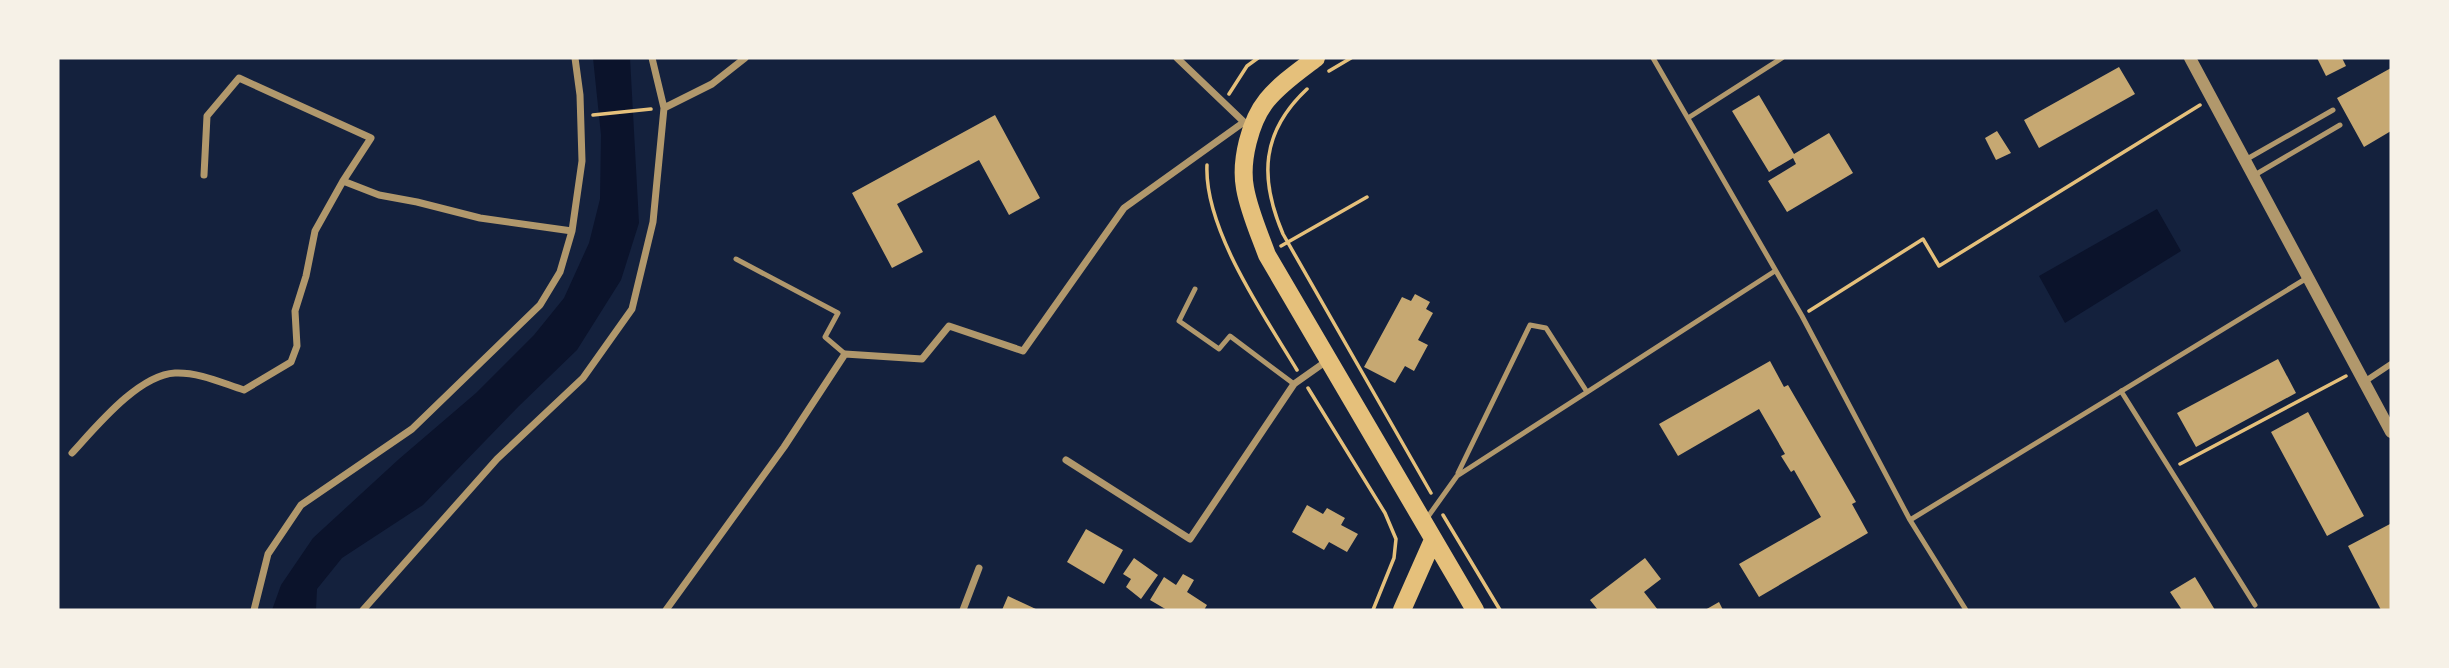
<svg xmlns="http://www.w3.org/2000/svg" width="2449" height="668" font-family="'Fira Sans Condensed',sans-serif">
<style>
.water{fill:#0b132b}
.building{fill:#c6a872}
.lines{fill:none;stroke-linecap:round;stroke-linejoin:round}
.path{stroke:#e5c07b;stroke-width:3.5}
.service{stroke:#b1986c;stroke-width:5}
.pedestrian{stroke:#b1986c;stroke-width:6}
.minor{stroke:#b1986c;stroke-width:7}
.tertiary{stroke:#b1986c;stroke-width:12}
.primary{stroke:#e5c07b;stroke-width:18}
</style>
<rect width="100%" height="100%" fill="#14213d"/>
<path class="water" d="M593,58H630L639,223L621,280L577,350L519,406L423,505L342,558L317,589L316,610H272L281,585L313,538L399,459L476,393L534,335L564,298L589,243L600,199L601,135Z
M2157,209L2181,251L2065,323L2039,276Z"/>
<path class="building" d="M2317,58H2342L2346,66L2326,76Z
M2119,67L2135,94L2039,148L2024,120Z
M2391,68V131L2364,147L2337,98Z
M1759,95L1794,154L1829,133L1853,173L1787,212L1768,181L1796,164L1793,158L1769,172L1732,111Z
M995,115L1040,198L1009,215L979,160L897,204L923,252L892,268L852,193Z
M1997,131L2011,153L1996,160L1985,138Z
M1415,294L1430,302L1426,309L1433,313L1418,340L1428,345L1414,371L1405,366L1395,383L1364,367L1402,297L1411,301Z
M2278,359L2296,393L2196,447L2177,413Z
M1770,361L1784,387L1788,385L1856,502L1852,504L1868,533L1759,597L1739,564L1821,517L1794,470L1791,472L1781,456L1785,454L1759,409L1678,456L1659,424Z
M2308,412L2364,516L2327,536L2271,432Z
M1307,505L1323,514L1327,508L1345,518L1341,525L1358,534L1347,552L1329,542L1324,550L1292,532Z
M2390,524L2391,610H2381L2348,546Z
M1086,529L1123,550L1104,584L1067,562Z
M1134,558L1158,575L1141,599L1126,587L1131,579L1123,574Z
M1645,558L1661,579L1644,592L1658,610H1598L1590,600Z
M1183,574L1194,580L1187,592L1207,605L1204,610H1167L1150,600L1164,577L1176,585Z
M2195,577L2215,610H2182L2170,592Z
M1008,596L1038,610H1002Z
M1719,602L1723,610H1705Z"/>
<g class="lines">
<path class="path" d="M1329,71L1351,58
M1307,89C1261,132 1259,178 1283,234L1431,493
M1229,94L1247,66L1258,58
M593,115L651,109
M1207,165C1204,229 1264,315 1297,370
M1281,246L1367,197
M1809,311L1923,239L1939,266L2200,105
M1308,388L1385,513L1396,539L1394,558L1373,610
M2180,464L2346,376
M1443,515L1500,610"/>
<path class="service" d="M1653,58L1802,316L1910,520L1966,610
M1688,118L1782,58
M2247,159L2333,110
M2253,176L2340,125
M736,259L838,313L825,337L845,354
M1195,289L1179,321L1219,349L1230,336L1294,384
M2121,391L2255,605
M1458,473L1530,325L1546,328L1587,392
M1427,518L1457,476L1775,271
M1910,520L2307,278"/>
<path class="pedestrian" d="M2364,382L2391,364"/>
<path class="minor" d="M652,58L664,108
M1177,58L1246,124
M204,175L207,116L239,78L371,138L343,181L379,195L417,202L480,218L572,231
M72,453C96,427 138,375 175,373C199,372 222,383 244,390L291,362L297,346L295,311L306,276L315,231L343,181
M1066,460L1190,539L1294,384L1328,360
M254,610L268,554L301,505L412,429L540,305L560,272L572,231L582,161L580,95L575,58
M363,610L497,459L583,378L632,309L653,222L664,108L712,84L745,58
M666,610L784,447L845,354L922,359L949,326L1023,351L1124,208L1244,122
M963,610L979,568"/>
<path class="tertiary" d="M2190,58L2391,432"/>
<path class="primary" d="M1316,58C1299,71 1281,83 1267,100C1250,121 1240,161 1245,188C1249,211 1259,233 1267,255L1475,610
M1402,610L1433,540"/>
</g>
<rect width="2449" height="668" fill="none" stroke="#f6f1e7" stroke-width="119"/>
</svg>
